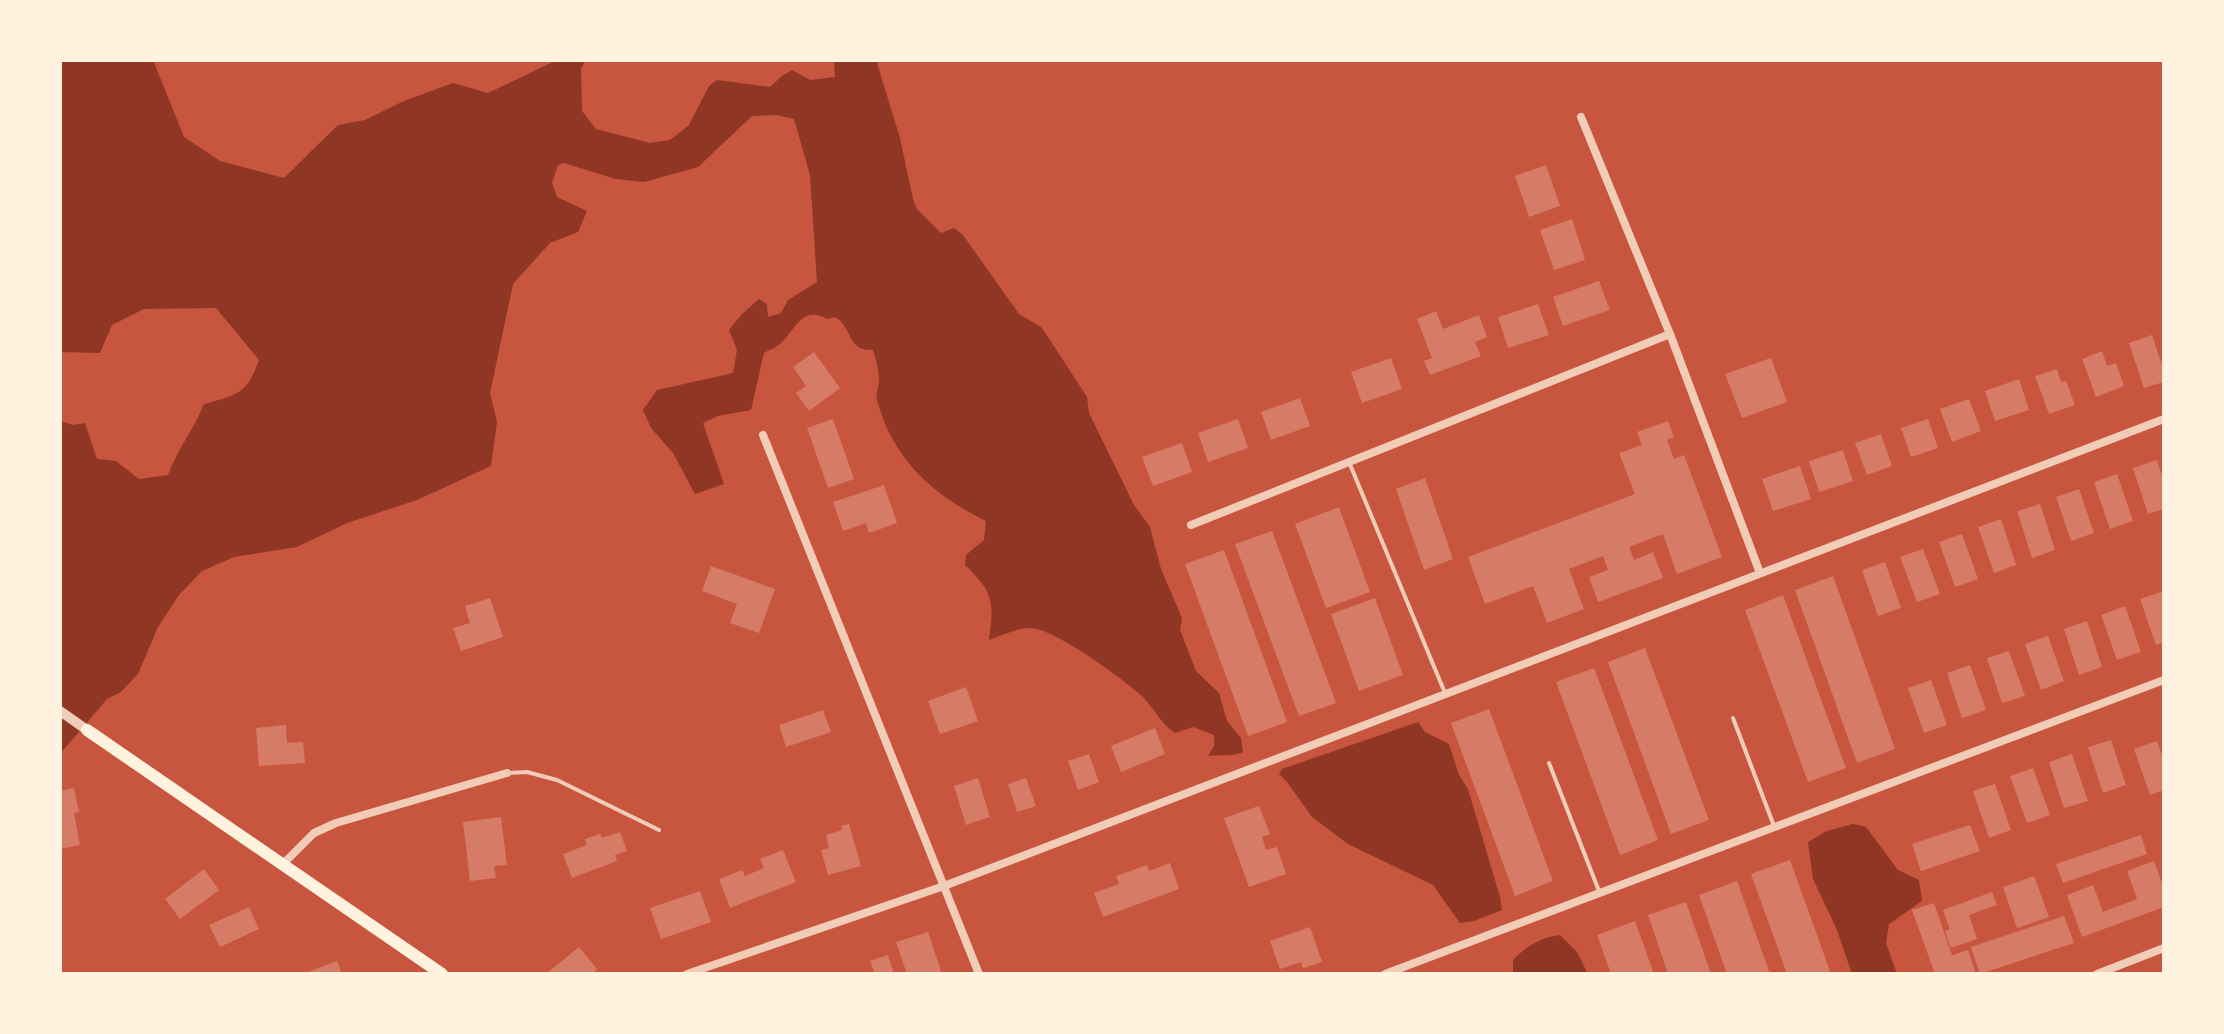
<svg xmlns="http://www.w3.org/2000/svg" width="2224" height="1034" font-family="'Fira Sans Condensed',sans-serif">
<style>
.water{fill:#8f3625}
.building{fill:#d67c66}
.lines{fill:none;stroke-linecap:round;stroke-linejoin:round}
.service{stroke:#f1ccb7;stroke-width:4}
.minor{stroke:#f1ccb7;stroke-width:8}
.tertiary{stroke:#f1ccb7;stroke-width:10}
.secondary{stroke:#fff3e0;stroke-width:12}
</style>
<rect width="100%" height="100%" fill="#c8553d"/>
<path class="water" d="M60,60H153L184,137L220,161L284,178L338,125L365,120L404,101L453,83L488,93L557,60H586L581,69L582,111L596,129L650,143L670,140L689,125L709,86L717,80L770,87L782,76L792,70L810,80L835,77L834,60H886L877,63L900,138L913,199L917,209L941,233L954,228L963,235L1019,314L1041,327L1048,337L1087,397L1089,413L1134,505L1150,527L1161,569L1182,618L1180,630L1196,671L1219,693L1227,721L1241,738L1243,752C1232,757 1221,754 1208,756L1214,746V735L1193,727L1175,733C1160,723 1154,708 1142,696C1123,679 1055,629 1031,628C1017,628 1002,635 989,640C994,601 994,593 965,565L966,555L984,540L986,521C933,495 892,459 877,399C875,393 879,387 879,381C879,370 876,360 873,350C847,352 853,327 835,317L827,319C802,305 796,329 781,343C777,347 769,350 764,353L751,410L718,416L703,423L724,484L695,494L673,453L651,428L643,410L657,390L733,373L737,350L729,330L741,315L759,299L767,304L768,317L781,313L788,300L817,282L810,175L794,119L777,115L752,116L698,167L644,182L616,179L564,163L558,165L552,183L557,197L587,211L578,232L550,243L513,284L490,393L497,422L491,466L417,500L347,523L297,547L234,557L202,571L179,595L158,627L138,674L121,692L107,699L60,754V421L73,425L85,423L97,459L116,461L139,479L168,475C178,448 193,431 204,404C238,394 246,395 259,360L216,308L144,309L112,325L100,353L60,352Z
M1418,722L1425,732L1449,744L1459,775L1468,789L1500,897L1502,910L1474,921L1460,923L1433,885L1348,844L1312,817L1287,782L1279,774L1282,769Z
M1853,824L1866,827L1898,870L1919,880L1922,901L1889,924L1886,943L1897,974H1852L1837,930L1813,879L1808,842L1827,831Z
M1560,935L1577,952L1588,974H1513V960C1528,945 1540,938 1560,935Z"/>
<path class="building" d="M1546,165L1560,206L1529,217L1515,176Z
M1572,219L1585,260L1554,270L1540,230Z
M1599,281L1610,310L1563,326L1553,297Z
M1538,304L1549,335L1508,348L1498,317Z
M1436,311L1443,329L1479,315L1487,337L1475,342L1481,356L1430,375L1424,361L1432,358L1417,319Z
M2152,335L2164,371V382L2144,388L2129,343Z
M2102,351L2107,366L2116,363L2124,386L2096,397L2082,359Z
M814,352L840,388L809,411L796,393L806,386L793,367Z
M1391,358L1402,389L1362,403L1351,372Z
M1771,358L1787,402L1742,418L1725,374Z
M2057,369L2061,382L2066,381L2075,405L2049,414L2035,376Z
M2019,379L2029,410L1995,421L1985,391Z
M1300,398L1310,426L1271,440L1261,412Z
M1969,399L1981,431L1952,442L1940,409Z
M833,419L854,479L828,488L807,428Z
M1238,419L1248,448L1208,462L1198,433Z
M1928,419L1938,448L1911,457L1901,428Z
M1668,421L1674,437L1667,440L1674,459L1684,455L1722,557L1677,574L1663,534L1629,547L1634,560L1653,552L1663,578L1598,602L1589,577L1608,570L1603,556L1569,569L1584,609L1547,623L1533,586L1485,604L1468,557L1635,494L1619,453L1642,445L1637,432Z
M1881,434L1892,466L1867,475L1855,443Z
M1182,443L1192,472L1153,486L1142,457Z
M1843,450L1853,481L1819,492L1809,461Z
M2157,460L2164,482V509L2148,514L2133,468Z
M1800,466L1811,499L1773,511L1762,479Z
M2117,474L2133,521L2110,529L2094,482Z
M1425,478L1453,559L1424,570L1396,489Z
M884,485L897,523L869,533L866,523L843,531L833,502Z
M2079,489L2094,533L2071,541L2056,497Z
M2040,504L2055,550L2032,558L2017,511Z
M1339,507L1370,592L1326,608L1295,524Z
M2001,519L2016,565L1994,573L1978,527Z
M1272,531L1336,703L1299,716L1235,544Z
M1962,534L1978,579L1955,587L1939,542Z
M1923,549L1940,594L1917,602L1900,557Z
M1224,550L1287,722L1248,736L1185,564Z
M1885,562L1901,608L1878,616L1862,570Z
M711,566L775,589L759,633L730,623L737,604L702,591Z
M1833,576L1895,749L1857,763L1795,590Z
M2164,591V642L2156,645L2140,599Z
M1783,595L1846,768L1808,782L1745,610Z
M490,598L503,637L461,651L453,628L470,623L465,606Z
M1375,598L1403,675L1359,691L1331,614Z
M2125,606L2141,652L2117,660L2101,615Z
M2087,621L2102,667L2079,675L2064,629Z
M2048,636L2064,681L2041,690L2025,644Z
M1645,648L1709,820L1671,834L1608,662Z
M2009,651L2025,696L2002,703L1987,658Z
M1970,665L1986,710L1962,718L1947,673Z
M1594,668L1658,840L1620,855L1556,682Z
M1931,680L1947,725L1924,733L1908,688Z
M966,687L978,721L940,734L928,701Z
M1489,709L1553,881L1515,896L1451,723Z
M823,710L831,732L786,747L779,725Z
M286,725L287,743L303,742L305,763L259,766L256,728Z
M1155,728L1165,754L1121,772L1111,746Z
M2111,740L2126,785L2103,793L2088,747Z
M2157,741L2164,761V790L2150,795L2134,749Z
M1089,754L1099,782L1078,790L1068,761Z
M2072,754L2088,801L2064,808L2049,762Z
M2033,768L2050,815L2027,823L2010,776Z
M978,778L990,817L966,825L954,786Z
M1026,778L1036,806L1017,812L1008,784Z
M1995,784L2011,830L1989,838L1973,791Z
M74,788L79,812L74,813L80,845L60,849V791Z
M1259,806L1270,834L1262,837L1266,850L1277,847L1286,874L1249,887L1224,818Z
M501,817L507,865L494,866L496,878L470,881L463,822Z
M849,824L861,866L828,875L821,850L829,848L826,835L842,830L841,826Z
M1970,825L1980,851L1921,871L1912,844Z
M620,832L627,851L615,855L617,861L572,878L563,854L587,845L585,839L600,834L602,838Z
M2141,835L2147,854L2063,883L2056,864Z
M783,850L796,882L730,908L719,879L742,870L745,876L764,868L760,859Z
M1790,860L1831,974H1787L1751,874Z
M2154,861L2164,889V907L2082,937L2067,895L2093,885L2103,912L2137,899L2127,871Z
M1170,863L1179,889L1103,917L1094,893L1119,884L1116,876L1147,865L1149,871Z
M204,869L219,890L180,919L165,899Z
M2034,876L2049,917L2017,928L2003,887Z
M1737,881L1770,974H1727L1699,895Z
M700,891L711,922L661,939L650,908Z
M1992,892L1997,905L1969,915L1977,939L1951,948L1945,931L1950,929L1943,910Z
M1686,902L1711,974H1668L1648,915Z
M1934,903L1952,955L1968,950L1976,974H1935L1912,910Z
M249,907L259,929L220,947L209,925Z
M2064,916L2074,943L1980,974L1971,947Z
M1635,921L1654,974H1611L1597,935Z
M1310,927L1322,962L1303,968L1301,962L1280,969L1270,941Z
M928,932L942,974H907L896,942Z
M579,947L597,969L592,974H546Z
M888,955L894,974H875L870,961Z
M337,961L342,974H303Z"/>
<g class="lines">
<path class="service" d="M1349,462L1445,693
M1733,718L1774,826
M1549,763L1599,891
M507,773L527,772L557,780L659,830"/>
<path class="minor" d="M1581,117L1670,334L1760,573
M763,435L979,974
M1191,525L1670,334
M282,865L314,833L336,823L507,773
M687,974L944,886L2164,419
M1385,974L2164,680
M2097,974L2164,948"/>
<path class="tertiary" d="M60,711L87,730"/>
<path class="secondary" d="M87,730L442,974"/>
</g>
<rect width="2224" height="1034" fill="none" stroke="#fff3e0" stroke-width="124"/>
</svg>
